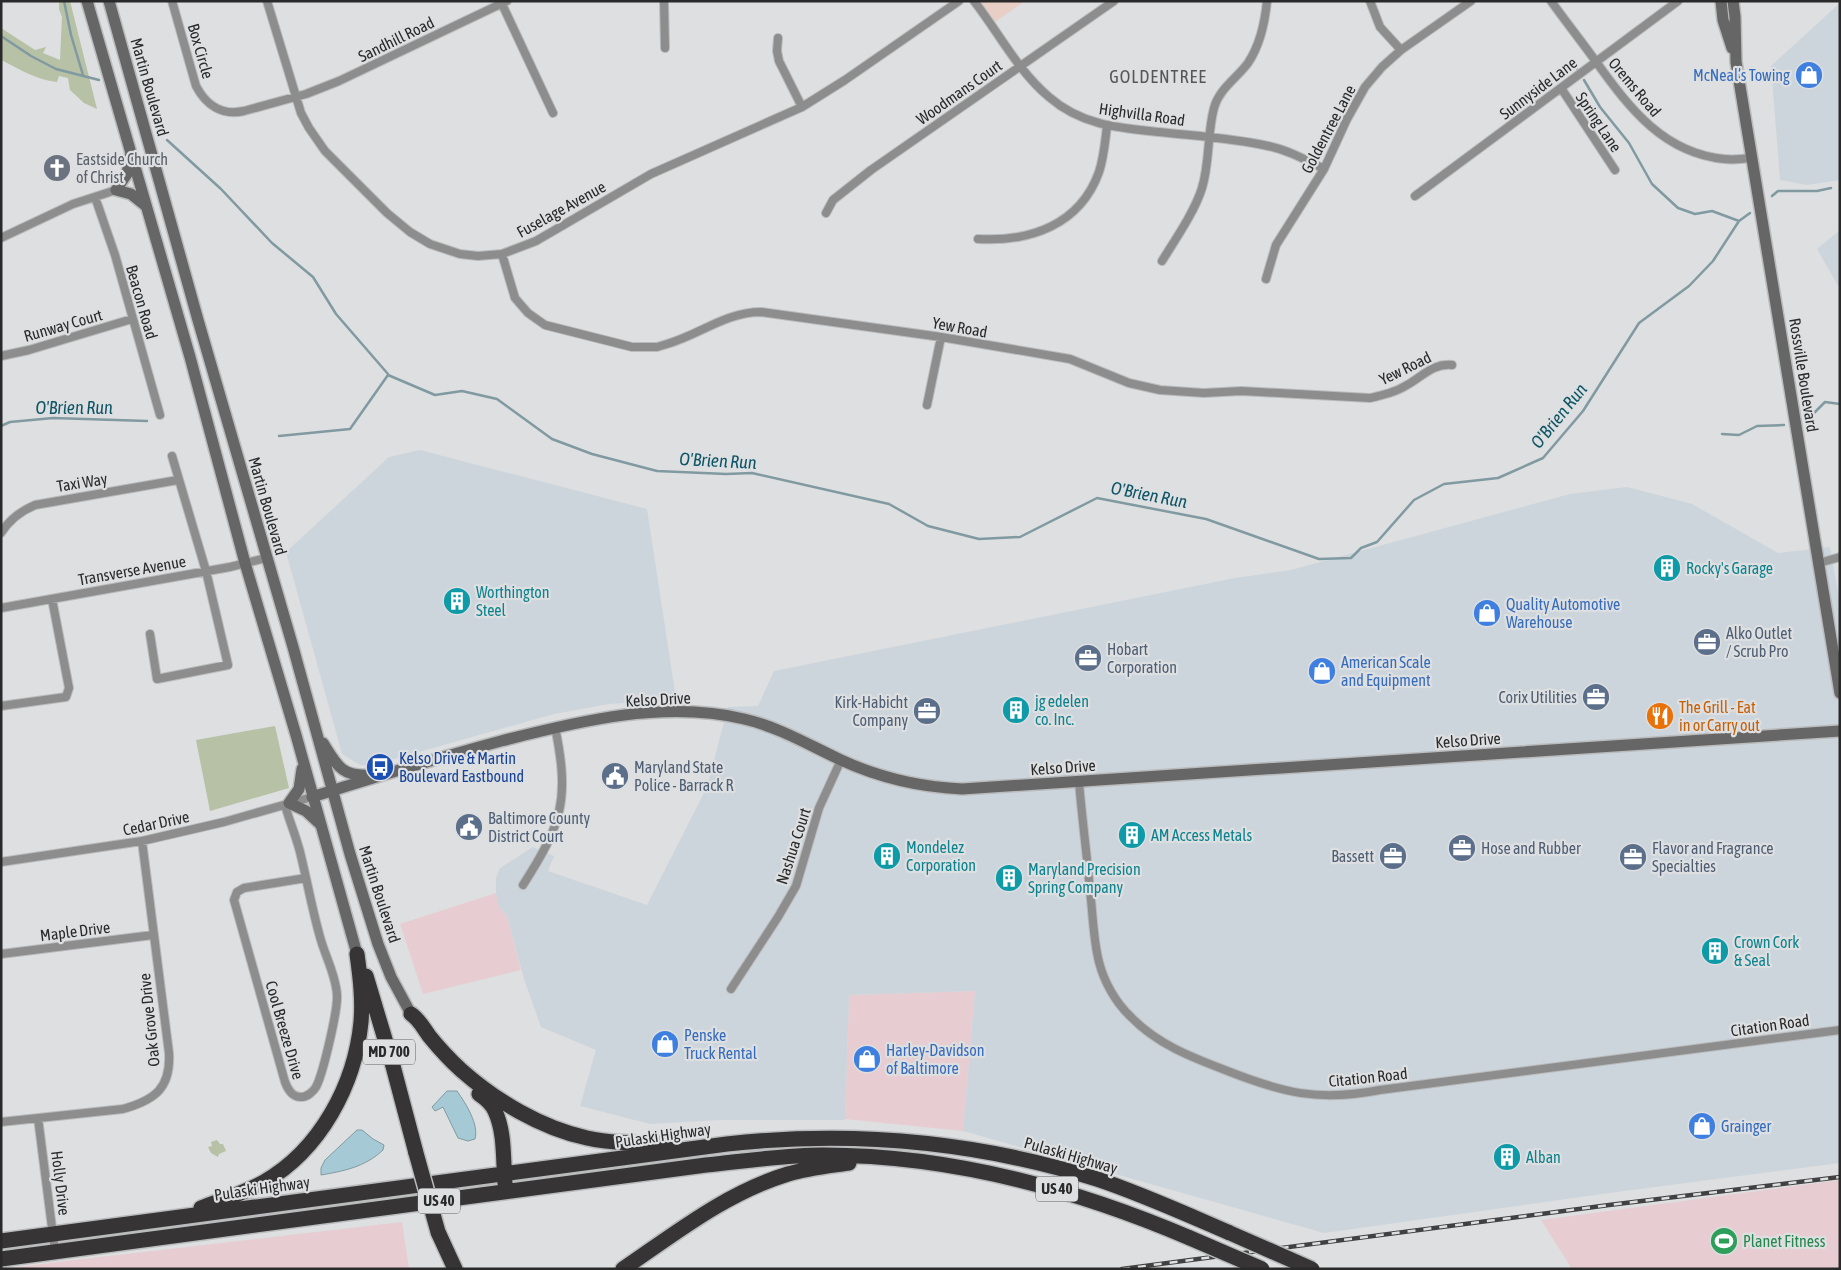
<svg xmlns="http://www.w3.org/2000/svg" width="1841" height="1270" font-family="'Asap Condensed',sans-serif">
<style>
.commercial{fill:#e7cdd1}
.built{fill:#cdd5dc}
.education{fill:#e7cfc5}
.green{fill:#b6c1a6}
.water{fill:#a6cad5;stroke:#819aa2}
.lines{fill:none;stroke-linecap:round;stroke-linejoin:round}
.stream{stroke:#819aa2;stroke-width:2.5}
.street-casing{stroke:#b9bbbc;stroke-width:10}
.secondary-casing{stroke:#b9bbbc;stroke-width:14}
.highway-casing{stroke:#b9bbbc;stroke-width:18}
.street{stroke:#8e8d8d;stroke-width:8}
.secondary{stroke:#676666;stroke-width:11}
.highway{stroke:#363435;stroke-width:15}
.rail-casing{stroke:#414142;stroke-width:4.5}
.rail{stroke:#dddfe0;stroke-width:2.5;stroke-dasharray:8;stroke-linecap:butt}
.highway-bridge-casing{stroke:#b9bbbc;stroke-width:18;stroke-linecap:butt}
.highway-bridge{stroke:#363435;stroke-width:15}
.labels{text-anchor:middle;stroke-width:4.5;stroke-linejoin:round;paint-order:stroke}
.shield{fill:#dddfe0;stroke:#606061;stroke-width:1}
.shield-label{font-size:15px;font-weight:bold;fill:#2a2a2b}
.street-label{font-size:16px;fill:#2a2a2b;stroke:#dddfe0}
.shop-label{font-size:16px;fill:#366cbe;stroke:#dddfe0;text-anchor:start}
.worship-label{font-size:16px;fill:#5b616d;stroke:#dddfe0;text-anchor:start}
.culture-label{font-size:16px;fill:#0d838f;stroke:#dddfe0;text-anchor:start}
.service-label{font-size:16px;fill:#4e5e75;stroke:#dddfe0;text-anchor:start}
.food-label{font-size:16px;fill:#c56008;stroke:#dddfe0;text-anchor:start}
.transit-label{font-size:16px;fill:#164399;stroke:#dddfe0;text-anchor:start}
.leisure-label{font-size:16px;fill:#27864d;stroke:#dddfe0;text-anchor:start}
.neighbourhood-label{font-size:18px;letter-spacing:1px;fill:#565758;stroke:#dddfe0}
.water-label{font-size:18px;font-style:italic;fill:#0e5567;stroke:#dddfe0}
</style>
<rect width="100%" height="100%" fill="#dddfe0"/>
<path class="commercial" d="M496,893L499,907L507,916L521,970L423,994L400,924Z
M975,991L963,1131L845,1119L849,995Z
M1840,1180V1269H1572L1541,1220Z
M402,1222L409,1269H3L57,1262Z"/>
<path class="built" d="M1840,3V180L1807,185L1780,180L1771,66Z
M1840,230V289L1817,249Z
M420,450L647,509L676,699L609,704L554,714L369,766L360,765L342,754L286,552L389,457Z
M1627,487L1692,504L1778,553L1830,547L1840,603V1163L1609,1193L1324,1233L963,1131L975,991L849,995L845,1120H721L650,1124L580,1106L596,1050L541,1027L524,979L507,916L499,907L496,893V878L500,868L533,847L554,856L548,871L647,905L707,787L728,707L758,706L774,671L1235,578L1291,570L1570,494Z"/>
<path class="education" d="M975,1H1025L992,24Z"/>
<path class="green" d="M59,1H70L97,109L84,103L70,90L68,78L59,76L57,82C36,80 20,69 1,60V28L35,50L46,47L43,53L60,60L62,17L59,9Z
M275,726L289,788L210,811L196,740Z
M217,1140L220,1144H223L226,1151L219,1154L218,1157L211,1153L208,1147L212,1146L211,1142Z"/>
<path class="water" d="M447,1091H457C466,1104 479,1124 475,1139L468,1141L458,1138L443,1107L435,1111L432,1107Z
M357,1130H362L373,1139L384,1145L383,1150C365,1167 344,1171 321,1175V1168L325,1160Z"/>
<g class="lines">
<path class="stream" d="M64,1L71,35L83,75
M1,36L31,56L56,69L99,80
M1574,65L1577,69
M1584,80L1600,107L1629,143L1652,184L1678,208L1695,214L1712,211L1739,221
M167,140L221,189L272,243L313,277L336,314L388,374
M1772,196L1778,191H1817L1831,188
M1810,417L1825,402L1840,404
M1,426L10,422L53,418L147,421
M1722,434L1739,435L1757,426L1784,425
M279,436L350,429L388,375L435,395L462,391L497,399L552,439L592,454L657,471L726,474L752,473L889,504L928,526L979,539L1020,537L1097,498L1206,519L1319,559L1351,558L1361,548L1377,542L1414,500L1444,484L1498,478L1543,458L1583,411L1639,323L1689,286L1713,261L1739,221L1750,213"/>
<defs>
<path id="street" d="M172,1L196,86C206,105 222,116 244,111L306,94L339,81L507,1
M267,1L301,113L309,128L325,151L387,213L410,232L430,244L460,254L478,256L502,254L536,241L651,174L802,107L845,80L959,1
M664,1L665,48
M974,1C999,33 1018,71 1049,97C1081,125 1118,128 1159,132C1195,136 1232,138 1268,146C1288,150 1306,160 1324,169
M1370,1L1380,27L1401,50
M1551,1C1566,22 1582,42 1597,63C1630,109 1664,153 1724,159C1733,160 1743,159 1751,158
M502,4L553,113
M778,38L777,51L779,61L802,107
M1561,88L1615,170
M1415,196L1678,1
M95,197L115,255L160,415
M826,213L833,200L871,170L1114,1
M1,238L73,204L116,190
M978,239C1030,242 1080,225 1099,172C1104,157 1105,142 1107,126
M502,254L515,298L528,313L545,325L632,347H657L667,344C699,335 726,312 761,312L941,337L1070,359L1129,383L1160,390L1204,393L1241,391L1260,392L1370,398C1383,395 1396,392 1407,385C1423,376 1433,363 1452,365
M1162,261C1175,240 1195,211 1202,188C1210,162 1207,134 1214,108C1219,89 1237,78 1248,63C1260,45 1265,22 1267,1
M1266,279L1276,245L1324,169L1347,119L1365,87L1382,67L1401,50L1471,1
M1,356L29,350L132,319
M927,405L941,337
M1,533C9,520 21,511 35,505L178,480
M1819,563L1840,557
M1,608L230,567L266,558
M150,634L157,679L228,665L206,571L172,456
M1,706L66,697L69,688L52,599
M1079,782C1082,818 1087,855 1090,891C1093,914 1093,939 1099,962C1104,982 1116,1003 1131,1017C1157,1044 1191,1057 1225,1070C1283,1093 1318,1102 1380,1090L1840,1030
M285,805C289,820 296,836 300,852C307,880 312,909 320,937C325,956 336,975 337,995C338,1010 323,1074 316,1087C313,1092 307,1097 301,1097C292,1097 288,1090 285,1082L234,900L237,892L244,888L306,878
M1,862L142,841L224,822L312,797
M523,885C562,824 570,800 555,727
M1,954L153,935
M731,989L778,917L796,886L819,808L841,760
M38,1118L55,1251
M1,1122L123,1109C155,1100 171,1088 169,1053L142,841"/>
<path id="secondary" d="M87,1L190,357L245,563L296,735L357,954
M109,1L198,320L293,647L350,854L378,944L391,977L411,1014
M1721,1L1723,20L1732,48
M1733,1L1735,17L1736,62L1840,693
M116,190L127,174L130,156
M116,190L131,194L146,206
M323,743C337,765 341,777 370,775
M302,769L299,789L289,803L306,811L320,824
M312,797C375,777 438,758 501,741C579,721 664,700 744,719C779,727 809,745 841,760C880,778 920,787 962,789L1840,731"/>
<path id="highway" d="M366,976L393,1066L416,1153
M411,1014C419,1019 424,1029 430,1037C439,1048 450,1060 461,1070C496,1101 541,1128 587,1138C614,1144 643,1143 671,1143
M479,1094C485,1098 492,1104 495,1111C505,1132 503,1160 505,1183
M201,1208C221,1200 245,1193 264,1182C320,1150 355,1085 361,1022C363,999 360,976 357,954
M438,1232L455,1269
M1,1241L727,1144C854,1130 975,1141 1097,1179C1142,1194 1186,1214 1230,1233
M1,1259L706,1165C745,1161 784,1155 823,1155C950,1155 1073,1188 1190,1238
M623,1269C676,1233 726,1193 788,1174C808,1168 829,1166 849,1163"/>
</defs>
<use href="#street" class="street-casing"/>
<use href="#secondary" class="secondary-casing"/>
<use href="#highway" class="highway-casing"/>
<use href="#street" class="street"/>
<use href="#secondary" class="secondary"/>
<use href="#highway" class="highway"/>
<defs>
<path id="rail" d="M1122,1269L1609,1205L1840,1177"/>
</defs>
<use href="#rail" class="rail-casing"/>
<use href="#rail" class="rail"/>
<defs>
<path id="highway-bridge" d="M416,1153L438,1232
M1230,1233L1312,1269
M1190,1238L1262,1269"/>
</defs>
<use href="#highway-bridge" class="highway-bridge-casing"/>
<use href="#highway-bridge" class="highway-bridge"/>
</g>
<defs>
<symbol id="shop-disc" viewBox="-11 -11 22 22"><circle r="9.5" fill="#3f7fe0" stroke="#dddfe0"/><path d="M-5-2.5h2.3a2.7 3.5 0 0 1 5.4 0H5L5.5 6h-11ZM-1.5-2.5h3a1.5 2.3 0 0 0-3 0Z" fill="#fff"/></symbol>
<symbol id="church-disc" viewBox="-11 -11 22 22"><circle r="9.5" fill="#6b7280" stroke="#dddfe0"/><path d="M-1.2-6h2.4v3.5h3.3v2.4h-3.3V6h-2.4V-.1h-3.3v-2.4h3.3Z" fill="#fff"/></symbol>
<symbol id="building-disc" viewBox="-11 -11 22 22"><circle r="9.5" fill="#0f9aa8" stroke="#dddfe0"/><path d="M-4-6H4V6H1V3H-1V6H-4ZM-2.5-4.3h1.7v1.8h-1.7ZM.8-4.3h1.7v1.8H.8ZM-2.5-1h1.7V.8h-1.7ZM.8-1h1.7V.8H.8Z" fill="#fff"/></symbol>
<symbol id="office-disc" viewBox="-11 -11 22 22"><circle r="9.5" fill="#5c6f8a" stroke="#dddfe0"/><path d="M-6-3h4V-5.5h4V-3h4V5H-6ZM-1-4.5V-3h2v-1.5ZM-6 0V1H6V0Z" fill="#fff"/></symbol>
<symbol id="restaurant-disc" viewBox="-11 -11 22 22"><circle r="9.5" fill="#e8710a" stroke="#dddfe0"/><path d="M-5-6h1v4h1v-4h1v4h1v-4h1v5L-1.5 .5V6h-2V.5L-5-1ZM5-6V6H3V1.5H1.5Q1.5-4 5-6Z" fill="#fff"/></symbol>
<symbol id="bus-disc" viewBox="-11 -11 22 22"><circle r="9.5" fill="#1a4fb4" stroke="#dddfe0"/><path d="M-5-6H5V4H4V6H2V4H-2V6H-4V4H-5ZM-3.5-4V0h7V-4ZM-3.5 1.2v1.5H-2V1.2ZM2 1.2v1.5H3.5V1.2Z" fill="#fff"/></symbol>
<symbol id="civic-disc" viewBox="-11 -11 22 22"><circle r="9.5" fill="#5c6f8a" stroke="#dddfe0"/><path d="M-.6-6.5H3V-4.5H.6V-3L4-1V1h2V6H-6V1h2V-1L-.6-3ZM-1.2 2.5V6h2.4V2.5Z" fill="#fff"/></symbol>
<symbol id="stadium-disc" viewBox="-11 -11 22 22"><circle r="9.5" fill="#2e9e5b" stroke="#dddfe0"/><path d="M0-5a6.5 5 0 1 0 0 10a6.5 5 0 1 0 0-10ZM-3.5-1.8h7v3.6h-7Z" fill="#fff"/></symbol>
</defs>
<g fill-rule="evenodd">
<use href="#shop-disc" x="1793" y="59" width="32" height="32"/>
<use href="#church-disc" x="41" y="152" width="32" height="32"/>
<use href="#building-disc" x="1651" y="552" width="32" height="32"/>
<use href="#building-disc" x="441" y="585" width="32" height="32"/>
<use href="#shop-disc" x="1471" y="597" width="32" height="32"/>
<use href="#office-disc" x="1691" y="626" width="32" height="32"/>
<use href="#office-disc" x="1072" y="642" width="32" height="32"/>
<use href="#shop-disc" x="1306" y="655" width="32" height="32"/>
<use href="#office-disc" x="1580" y="681" width="32" height="32"/>
<use href="#building-disc" x="1000" y="694" width="32" height="32"/>
<use href="#office-disc" x="911" y="695" width="32" height="32"/>
<use href="#restaurant-disc" x="1644" y="700" width="32" height="32"/>
<use href="#bus-disc" x="364" y="751" width="32" height="32"/>
<use href="#civic-disc" x="599" y="760" width="32" height="32"/>
<use href="#civic-disc" x="453" y="811" width="32" height="32"/>
<use href="#building-disc" x="1116" y="819" width="32" height="32"/>
<use href="#office-disc" x="1446" y="832" width="32" height="32"/>
<use href="#building-disc" x="871" y="840" width="32" height="32"/>
<use href="#office-disc" x="1377" y="840" width="32" height="32"/>
<use href="#office-disc" x="1617" y="841" width="32" height="32"/>
<use href="#building-disc" x="993" y="862" width="32" height="32"/>
<use href="#building-disc" x="1699" y="935" width="32" height="32"/>
<use href="#shop-disc" x="649" y="1028" width="32" height="32"/>
<use href="#shop-disc" x="851" y="1043" width="32" height="32"/>
<use href="#shop-disc" x="1686" y="1110" width="32" height="32"/>
<use href="#building-disc" x="1491" y="1141" width="32" height="32"/>
<use href="#stadium-disc" x="1708" y="1225" width="32" height="32"/>
</g>
<g class="labels">
<g class="shield">
<rect x="363" y="1039.5" width="52" height="25" rx="4"/>
<rect x="1036" y="1176.5" width="42" height="25" rx="4"/>
<rect x="418" y="1188.5" width="42" height="25" rx="4"/>
</g>
<g class="shield-label">
<text x="389" y="1057">MD 700</text>
<text x="1057" y="1194">US 40</text>
<text x="439" y="1206">US 40</text>
</g>
<g class="street-label">
<text transform="translate(396 39) rotate(-26)" y="6">Sandhill Road</text>
<text transform="translate(201 51) rotate(74)" y="6">Box Circle</text>
<text transform="translate(150 87) rotate(74)" y="6">Martin Boulevard</text>
<text transform="translate(1635 87) rotate(50)" y="6">Orems Road</text>
<text transform="translate(1538 88) rotate(-37)" y="6">Sunnyside Lane</text>
<text transform="translate(959 92) rotate(-35)" y="6">Woodmans Court</text>
<text transform="translate(1142 114) rotate(8)" y="6">Highvilla Road</text>
<text transform="translate(1599 122) rotate(56)" y="6">Spring Lane</text>
<text transform="translate(1328 129) rotate(-62)" y="6">Goldentree Lane</text>
<text transform="translate(561 209) rotate(-29)" y="6">Fuselage Avenue</text>
<text transform="translate(142 302) rotate(74)" y="6">Beacon Road</text>
<text transform="translate(63 325) rotate(-16)" y="6">Runway Court</text>
<text transform="translate(960 327) rotate(10)" y="6">Yew Road</text>
<text transform="translate(1405 368) rotate(-26)" y="6">Yew Road</text>
<text transform="translate(1804 375) rotate(81)" y="6">Rossville Boulevard</text>
<text transform="translate(82 482) rotate(-9)" y="6">Taxi Way</text>
<text transform="translate(268 506) rotate(74)" y="6">Martin Boulevard</text>
<text transform="translate(132 570) rotate(-10)" y="6">Transverse Avenue</text>
<text transform="translate(658 699) rotate(-3)" y="6">Kelso Drive</text>
<text transform="translate(1468 740) rotate(-4)" y="6">Kelso Drive</text>
<text transform="translate(1063 767) rotate(-4)" y="6">Kelso Drive</text>
<text transform="translate(156 823) rotate(-12)" y="6">Cedar Drive</text>
<text transform="translate(793 846) rotate(-72)" y="6">Nashua Court</text>
<text transform="translate(380 894) rotate(72)" y="6">Martin Boulevard</text>
<text transform="translate(75 931) rotate(-7)" y="6">Maple Drive</text>
<text transform="translate(149 1020) rotate(-96)" y="6">Oak Grove Drive</text>
<text transform="translate(1770 1025) rotate(-8)" y="6">Citation Road</text>
<text transform="translate(285 1030) rotate(74)" y="6">Cool Breeze Drive</text>
<text transform="translate(1368 1077) rotate(-6)" y="6">Citation Road</text>
<text transform="translate(663 1135) rotate(-8)" y="6">Pulaski Highway</text>
<text transform="translate(1071 1155) rotate(16)" y="6">Pulaski Highway</text>
<text transform="translate(61 1183) rotate(83)" y="6">Holly Drive</text>
<text transform="translate(262 1188) rotate(-8)" y="6">Pulaski Highway</text>
</g>
<g class="shop-label">
<text x="1790" y="81" text-anchor="end">McNeal’s Towing</text>
<text x="1506" y="610">Quality Automotive<tspan x="1506" dy="18">Warehouse</tspan></text>
<text x="1341" y="668">American Scale<tspan x="1341" dy="18">and Equipment</tspan></text>
<text x="684" y="1041">Penske<tspan x="684" dy="18">Truck Rental</tspan></text>
<text x="886" y="1056">Harley-Davidson<tspan x="886" dy="18">of Baltimore</tspan></text>
<text x="1721" y="1132">Grainger</text>
</g>
<g class="worship-label">
<text x="76" y="165">Eastside Church<tspan x="76" dy="18">of Christ</tspan></text>
</g>
<g class="culture-label">
<text x="1686" y="574">Rocky's Garage</text>
<text x="476" y="598">Worthington<tspan x="476" dy="18">Steel</tspan></text>
<text x="1035" y="707">jg edelen<tspan x="1035" dy="18">co. Inc.</tspan></text>
<text x="1151" y="841">AM Access Metals</text>
<text x="906" y="853">Mondelez<tspan x="906" dy="18">Corporation</tspan></text>
<text x="1028" y="875">Maryland Precision<tspan x="1028" dy="18">Spring Company</tspan></text>
<text x="1734" y="948">Crown Cork<tspan x="1734" dy="18">&amp; Seal</tspan></text>
<text x="1526" y="1163">Alban</text>
</g>
<g class="service-label">
<text x="1726" y="639">Alko Outlet<tspan x="1726" dy="18">/ Scrub Pro</tspan></text>
<text x="1107" y="655">Hobart<tspan x="1107" dy="18">Corporation</tspan></text>
<text x="1577" y="703" text-anchor="end">Corix Utilities</text>
<text x="908" y="708" text-anchor="end">Kirk-Habicht<tspan x="908" dy="18">Company</tspan></text>
<text x="634" y="773">Maryland State<tspan x="634" dy="18">Police - Barrack R</tspan></text>
<text x="488" y="824">Baltimore County<tspan x="488" dy="18">District Court</tspan></text>
<text x="1481" y="854">Hose and Rubber</text>
<text x="1652" y="854">Flavor and Fragrance<tspan x="1652" dy="18">Specialties</tspan></text>
<text x="1374" y="862" text-anchor="end">Bassett</text>
</g>
<g class="food-label">
<text x="1679" y="713">The Grill - Eat<tspan x="1679" dy="18">in or Carry out</tspan></text>
</g>
<g class="transit-label">
<text x="399" y="764">Kelso Drive &amp; Martin<tspan x="399" dy="18">Boulevard Eastbound</tspan></text>
</g>
<g class="leisure-label">
<text x="1743" y="1247">Planet Fitness</text>
</g>
<g class="neighbourhood-label">
<text x="1158" y="83">GOLDENTREE</text>
</g>
<g class="water-label">
<text x="74" y="414">O'Brien Run</text>
<text transform="translate(1559 416) rotate(-51)" y="6">O'Brien Run</text>
<text transform="translate(718 461) rotate(3)" y="6">O'Brien Run</text>
<text transform="translate(1149 495) rotate(11)" y="6">O'Brien Run</text>
</g>
</g>
<rect width="1841" height="1270" fill="none" stroke="#2a2a2b" stroke-width="5"/>
</svg>
